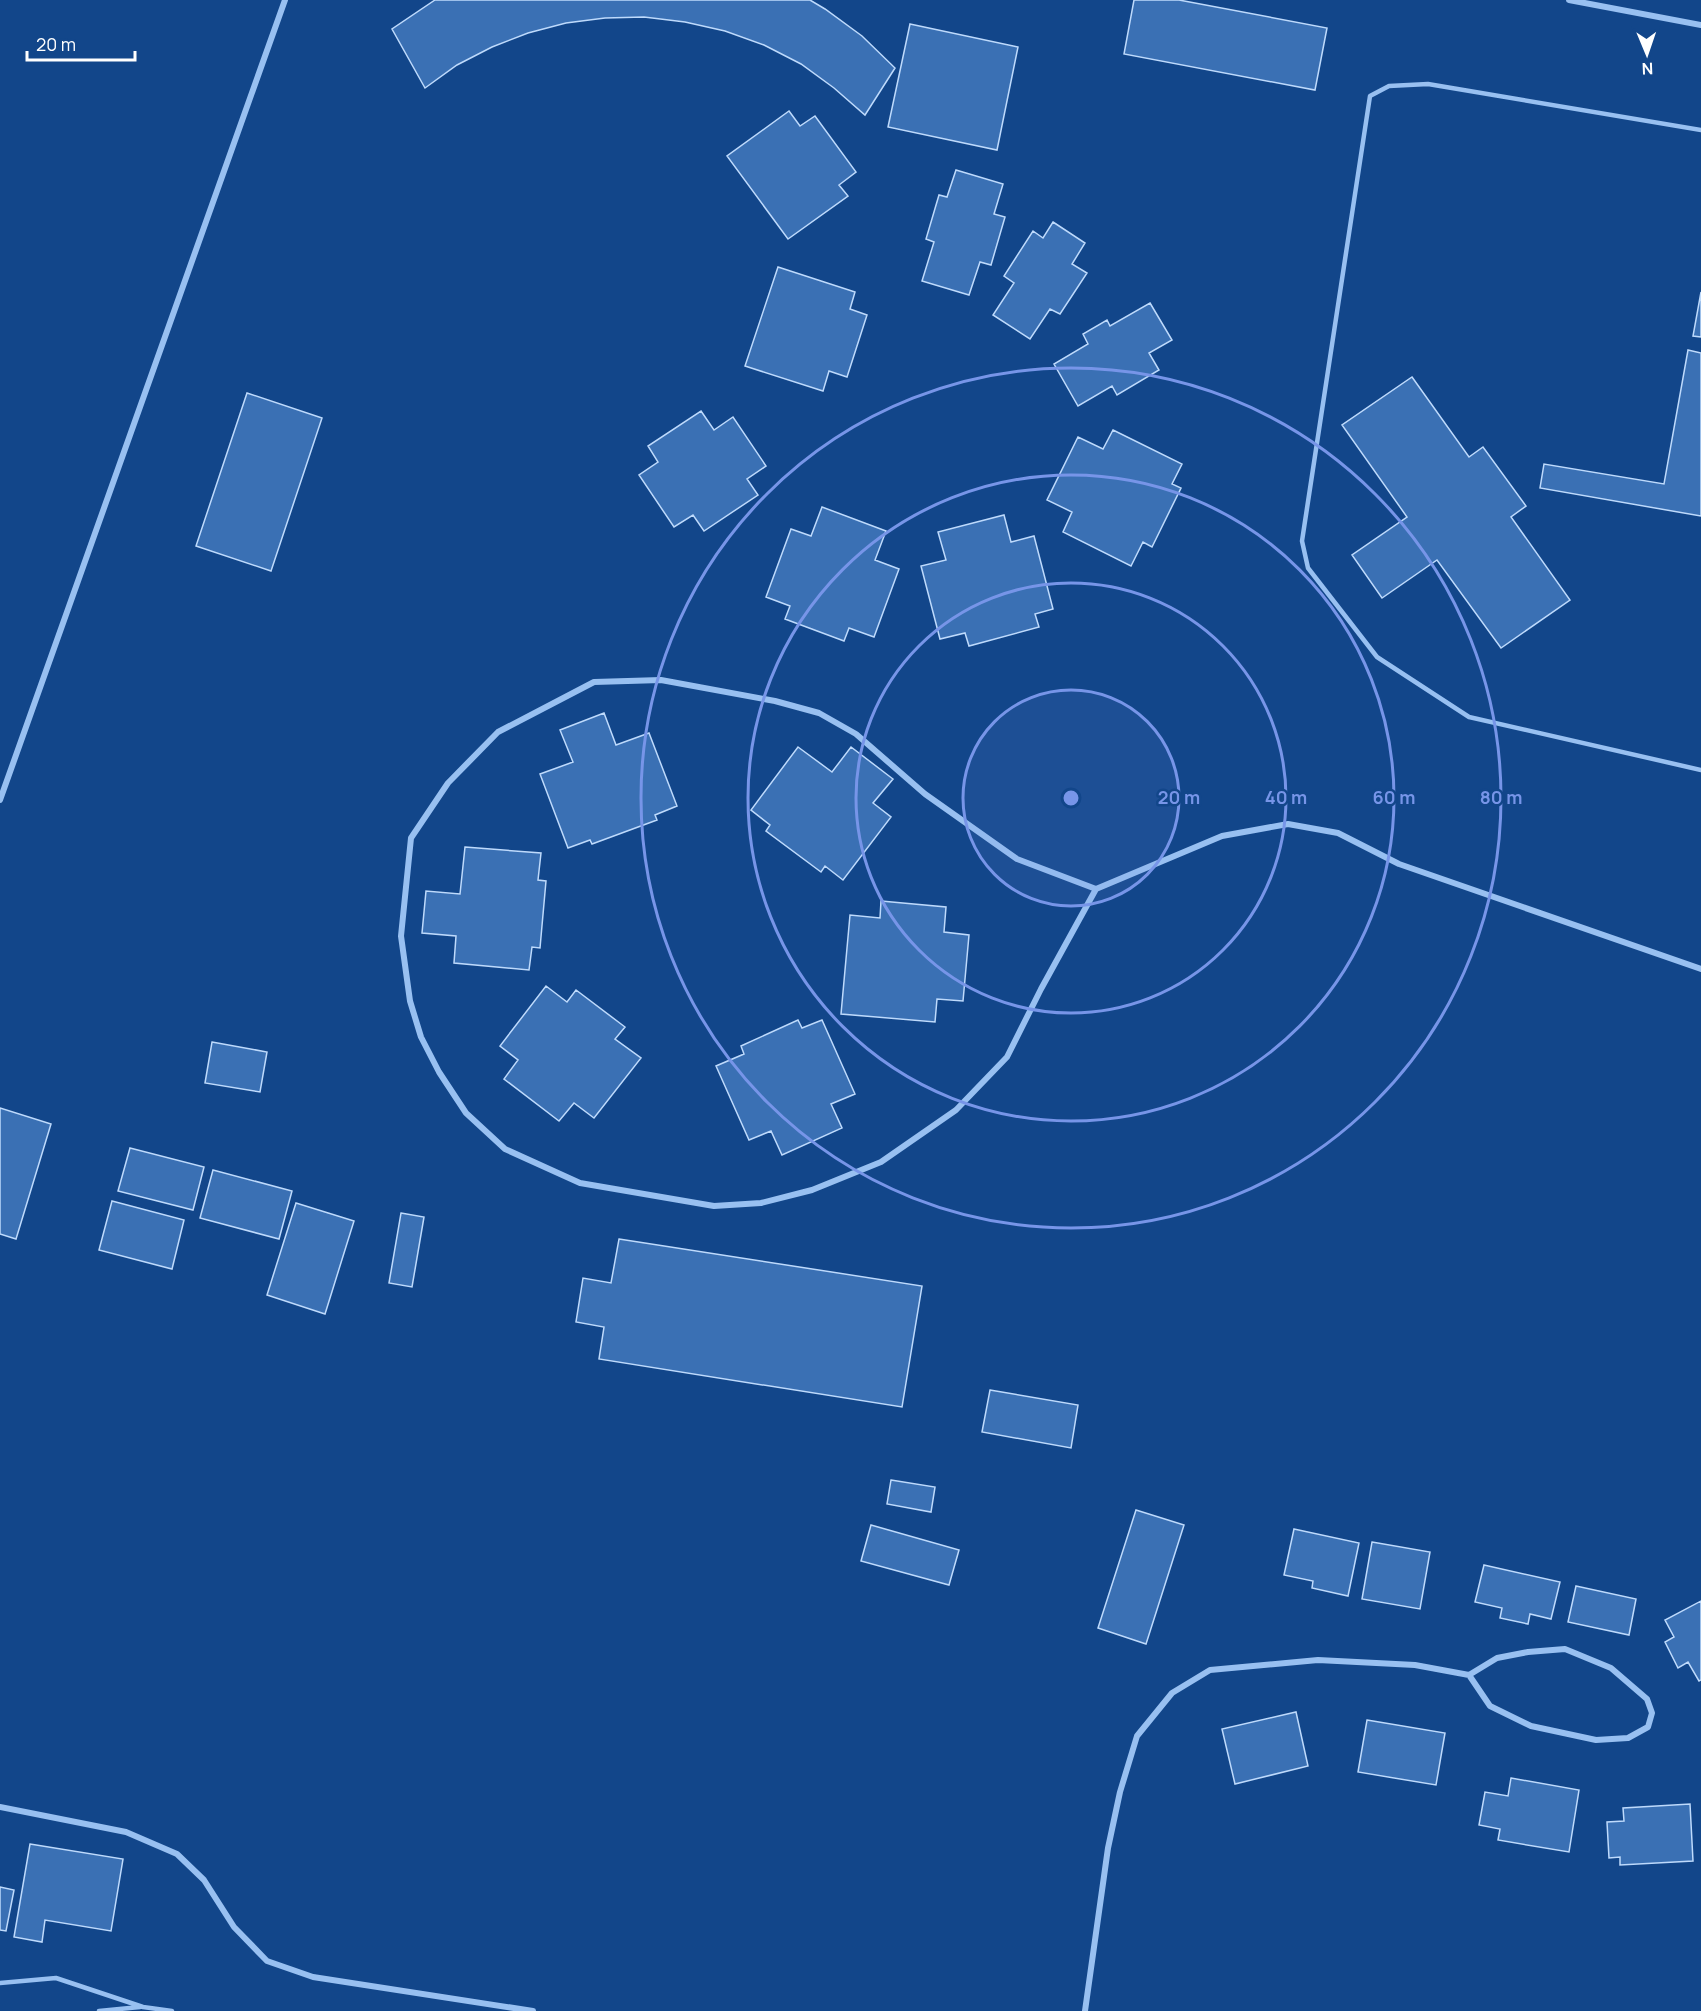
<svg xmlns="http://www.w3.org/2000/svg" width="1701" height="2011" font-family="Manrope,sans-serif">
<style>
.building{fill:#3a70b4;stroke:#bedafc;stroke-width:1.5}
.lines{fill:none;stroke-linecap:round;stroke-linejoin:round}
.lane{stroke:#98c0f1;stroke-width:4.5}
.street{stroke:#98c0f1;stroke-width:6}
.ring{fill:none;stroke:#7795e8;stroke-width:3}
.centre{fill:#7795e8;stroke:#12468a;stroke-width:3}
.ring-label{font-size:18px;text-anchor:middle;font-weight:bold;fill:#7795e8;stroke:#12468a;stroke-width:5;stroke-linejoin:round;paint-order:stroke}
</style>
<rect width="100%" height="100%" fill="#12468a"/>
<path class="building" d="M435,0H810L825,9L862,36L895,68L865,115L834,88L801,64L764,45L725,31L685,22L644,17L605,18L566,23L528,33L492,47L457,65L425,88L392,29Z
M1134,0H1179L1327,28L1315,90L1124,54Z
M910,24L1018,47L997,150L888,127Z
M789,111L800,126L815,116L856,172L839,185L848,196L788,239L727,156Z
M956,170L1003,184L994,214L1005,217L991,265L980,262L969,295L922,281L934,242L926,239L939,195L947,197Z
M1053,222L1085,243L1072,264L1087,273L1060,314L1050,309L1030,339L993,315L1014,283L1004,276L1033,231L1043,238Z
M778,267L855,292L850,309L867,315L847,377L829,371L823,391L745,366Z
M1701,292V337L1693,336Z
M1150,303L1172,340L1149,353L1159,370L1117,395L1112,386L1078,406L1054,364L1088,344L1083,334L1107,320L1110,326Z
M1688,350L1701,353V516L1540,488L1544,464L1664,484Z
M1412,377L1469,457L1483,447L1526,506L1511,517L1570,600L1501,648L1437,560L1382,598L1352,555L1407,517L1342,425Z
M247,393L322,418L271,571L196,546Z
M701,411L714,430L733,417L766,466L747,479L758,495L704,531L693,515L674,527L639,475L658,462L648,446Z
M1113,430L1182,464L1172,484L1181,488L1152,547L1143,542L1131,566L1063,532L1072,512L1047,500L1078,437L1103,449Z
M822,507L886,531L875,560L899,569L874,637L849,628L844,641L785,619L790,606L766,597L791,529L811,536Z
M1004,515L1011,542L1034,536L1053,609L1035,614L1039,627L969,646L965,633L940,639L921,566L946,560L938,532Z
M604,713L616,745L649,733L677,806L655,815L657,820L592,844L590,840L568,848L540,774L573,762L560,730Z
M798,747L832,772L851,747L893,779L873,803L891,817L843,880L825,866L821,872L766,831L770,825L751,810Z
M465,847L541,853L538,880L546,881L540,948L532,947L529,970L454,963L456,936L422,933L426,891L460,894Z
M881,901L946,907L944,932L969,935L963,1001L937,999L935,1022L841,1014L850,915L880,918Z
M546,986L567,1002L576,990L625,1027L615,1039L641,1058L594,1118L574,1103L559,1121L504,1079L518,1060L500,1046Z
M798,1020L802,1028L822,1020L855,1094L831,1104L842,1128L782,1155L771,1131L749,1140L716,1066L744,1054L741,1046Z
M212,1042L267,1052L260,1092L205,1083Z
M0,1108L51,1124L16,1239L0,1234Z
M130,1148L204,1167L193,1210L118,1191Z
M213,1170L292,1191L279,1239L200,1218Z
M112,1201L184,1220L172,1269L99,1250Z
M296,1203L354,1221L325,1314L267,1295Z
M401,1213L424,1217L412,1287L389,1283Z
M619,1239L922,1286L902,1407L599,1359L604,1327L576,1322L583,1278L611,1283Z
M990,1390L1078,1405L1071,1448L982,1432Z
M891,1480L935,1487L931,1512L887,1504Z
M1136,1510L1184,1525L1146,1644L1098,1628Z
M871,1525L959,1550L949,1585L861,1561Z
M1294,1529L1359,1543L1348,1596L1312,1588L1313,1581L1284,1575Z
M1372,1542L1430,1552L1420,1609L1362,1599Z
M1484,1565L1560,1582L1551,1619L1530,1614L1528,1624L1500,1618L1502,1608L1475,1602Z
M1576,1586L1636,1599L1629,1635L1568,1622Z
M1701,1601V1680L1699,1681L1688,1662L1678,1668L1665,1642L1674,1637L1665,1620Z
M1296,1712L1308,1766L1235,1784L1222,1729Z
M1367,1720L1445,1733L1436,1785L1358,1772Z
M1511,1778L1579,1790L1569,1852L1498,1840L1500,1829L1479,1825L1485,1792L1508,1796Z
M1690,1804L1693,1861L1620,1865V1857L1609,1858L1607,1822L1624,1821L1623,1808Z
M30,1844L123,1859L111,1931L45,1920L42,1942L14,1937Z
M0,1887L14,1890L6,1931L0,1930Z"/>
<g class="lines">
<path class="lane" d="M1701,130L1428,84L1389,86L1370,96L1302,541L1308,568L1377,657L1469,717L1701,770
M0,1983L56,1978L143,2007L172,2011
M99,2011L140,2007"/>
<path class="street" d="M1569,0L1701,25
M0,800L285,0
M1096,889L1017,859L925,794L856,734L819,713L775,701L661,680L594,682L498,732L448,783L411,838L401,936L410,1001L421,1037L439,1072L466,1113L505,1149L580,1183L714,1206L761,1203L812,1190L881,1162L956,1110L1007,1057L1041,989L1096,889L1222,836L1288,824L1338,833L1399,864L1701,969
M0,1807L126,1832L177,1854L204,1880L234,1927L267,1961L313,1977L533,2011
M1085,2011L1108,1848L1120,1792L1137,1736L1172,1693L1210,1670L1318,1660L1415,1665L1469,1675L1497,1658L1528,1652L1565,1649L1611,1668L1647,1699L1652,1713L1648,1727L1628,1738L1596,1740L1531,1726L1490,1706L1469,1675"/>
</g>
<circle cx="1071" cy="798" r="108" fill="#7795e8" fill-opacity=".12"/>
<g class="ring">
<circle cx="1071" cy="798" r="108"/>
<circle cx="1071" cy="798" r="215"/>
<circle cx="1071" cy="798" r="323"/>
<circle cx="1071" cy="798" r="430"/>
</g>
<circle cx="1071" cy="798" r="9" class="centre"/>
<g class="ring-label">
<text x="1179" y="804">20 m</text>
<text x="1286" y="804">40 m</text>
<text x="1394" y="804">60 m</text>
<text x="1501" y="804">80 m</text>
</g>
<g transform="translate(1647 54) rotate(178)" stroke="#12468a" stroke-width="4.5" paint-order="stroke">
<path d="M0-4.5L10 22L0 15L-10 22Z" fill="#ffffff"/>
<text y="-9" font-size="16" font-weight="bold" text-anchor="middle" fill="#ffffff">N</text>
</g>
<path d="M27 51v9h108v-9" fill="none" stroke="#ffffff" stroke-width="3"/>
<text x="36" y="51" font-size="18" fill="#ffffff" stroke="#12468a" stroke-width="4.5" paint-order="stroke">20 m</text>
</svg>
